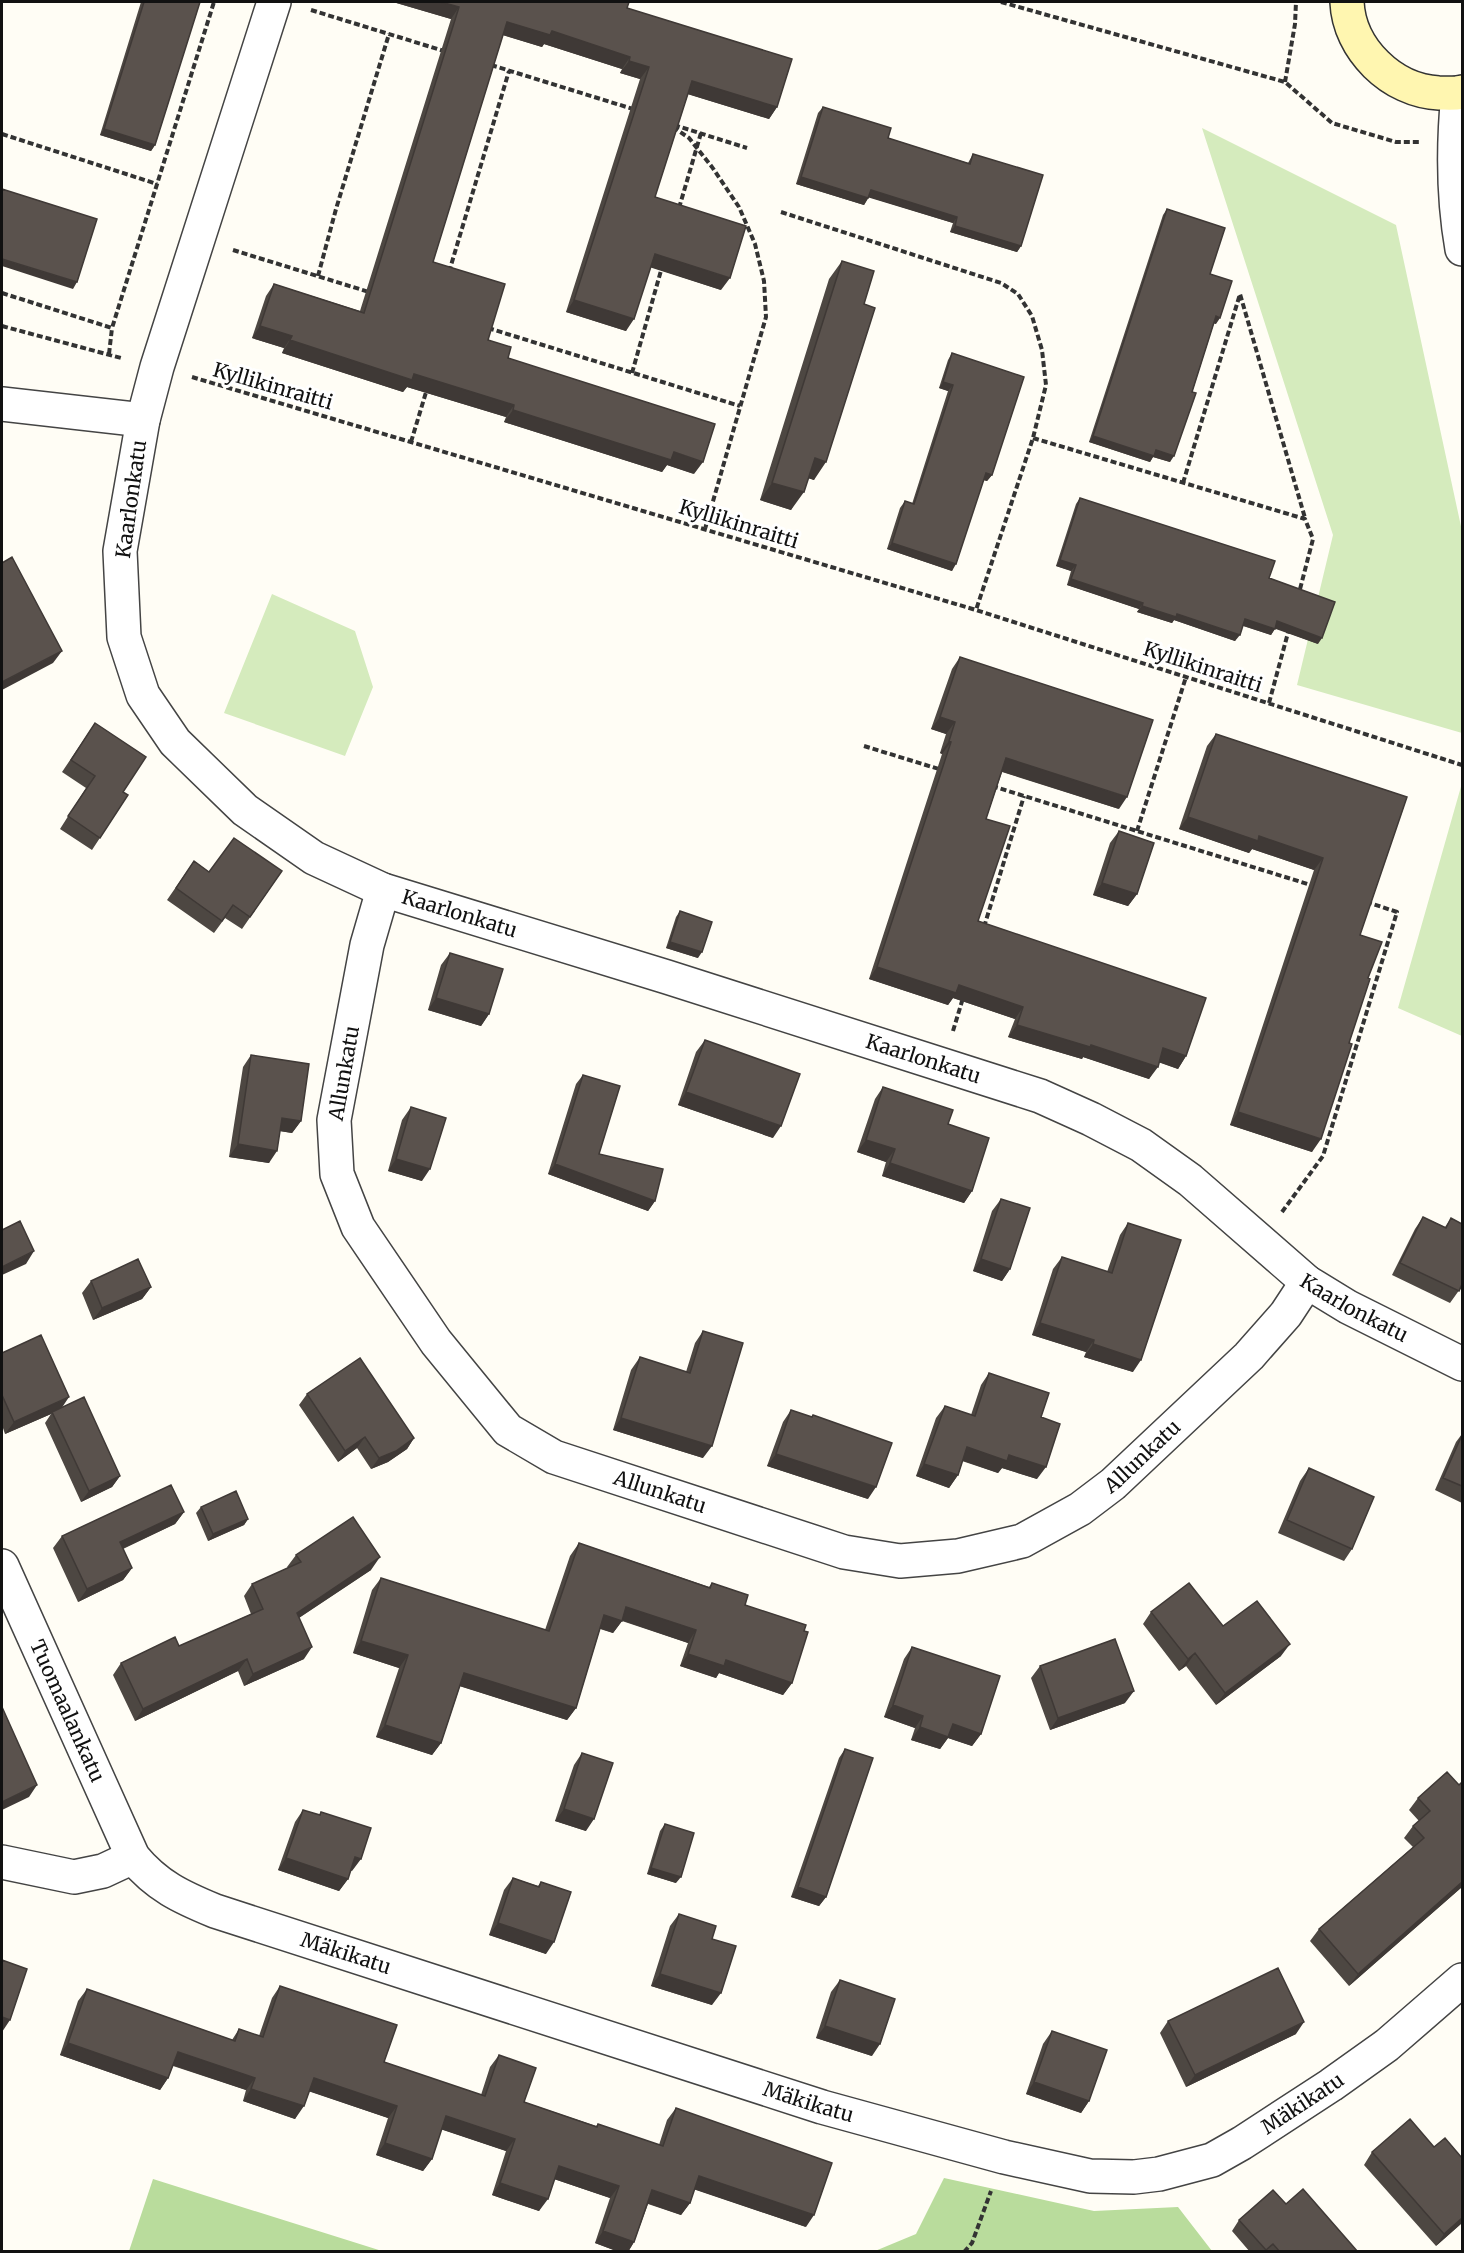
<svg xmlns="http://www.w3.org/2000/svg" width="1464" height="2253" font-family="Merriweather,serif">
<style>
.green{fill:#d5ebbd}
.forest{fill:#b9dc9c}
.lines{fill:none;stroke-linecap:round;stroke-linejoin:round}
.street-casing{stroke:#444;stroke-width:36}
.secondary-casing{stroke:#333;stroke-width:36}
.path{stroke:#333;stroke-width:4;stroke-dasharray:6 3;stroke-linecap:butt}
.street{stroke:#fff;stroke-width:33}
.secondary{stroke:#fff6b0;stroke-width:33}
.wall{fill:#4d4742}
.shaded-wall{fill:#3f3936}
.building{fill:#5a524d;stroke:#3f3936;stroke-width:1.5}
.labels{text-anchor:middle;stroke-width:6;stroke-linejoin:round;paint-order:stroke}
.street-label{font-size:20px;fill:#111;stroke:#fff}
</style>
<rect width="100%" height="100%" fill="#fffdf5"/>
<path class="green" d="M1202,128L1396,225L1462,531V733L1297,685L1333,535Z
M272,594L355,631L373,687L345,756L224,713Z
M1462,783V1036L1398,1008Z"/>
<path class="forest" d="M944,2178L1094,2211L1178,2207L1212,2251H875L916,2234Z
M153,2179L382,2251H129Z"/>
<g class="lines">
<defs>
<g id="street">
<path id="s1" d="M274,2L157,367L143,420L120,551L124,637L143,695L175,742L245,810L314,858L383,890L667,977L1040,1096L1091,1119L1141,1145L1190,1180L1307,1282L1348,1307L1462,1364"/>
<path d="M1458,93C1453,145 1453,198 1462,249"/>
<path d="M2,404L143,420"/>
<path id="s2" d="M383,890L367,945L334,1120L337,1174L358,1227L436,1342L508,1430L554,1457L844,1552L900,1561L958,1556L1022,1541L1080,1509L1113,1484L1249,1356L1286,1314L1307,1282"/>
<path id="s3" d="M2,1566L133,1857C157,1886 181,1897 215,1911L822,2107L1004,2157L1090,2176L1134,2177L1159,2174L1212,2160L1242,2143L1331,2085L1387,2045L1462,1980"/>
<path d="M2,1862L74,1877L103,1871L133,1857"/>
</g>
<path id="secondary" d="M1347,2C1349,49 1392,91 1439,93C1447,93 1455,94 1462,92"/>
</defs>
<use href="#street" class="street-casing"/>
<use href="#secondary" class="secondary-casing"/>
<path class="path" d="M1001,2L1285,82L1332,123L1396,142H1420
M311,10L444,51
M491,65L633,109
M1285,82L1295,24L1296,2
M674,125L747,148
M673,127L689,138L712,167L739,207L755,244L764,281L766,317L705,529
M2,134L157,184
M679,208L701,133
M781,212L1001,283L1018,294L1032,316L1042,350L1046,385L1033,438L976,610
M233,250L369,292
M449,272L509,71
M318,276L336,209L389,34
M2,293L112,328L214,2
M2,326L121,358
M488,328L740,406
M109,354L112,328
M632,373L662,267
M192,377L976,610L1462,765
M1033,438L1305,519L1313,539L1299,593
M411,442L427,389
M1183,483L1240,294L1305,518
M1269,703L1289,629
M864,746L942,770
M992,786L1314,886
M1137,831L1186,677
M984,927L1024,796
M953,1031L963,998
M1282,1212L1323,1156L1397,912L1367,902
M964,2252L972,2243L991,2191"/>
<use href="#street" class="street"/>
<use href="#secondary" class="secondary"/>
</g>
<path class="wall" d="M141,2H200L155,145L151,151L100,135Z
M393,2H629L627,8L777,107L769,119L688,94L655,197L721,290L651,267L626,331L566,312L640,79L620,73L622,69L544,44L542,47L503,35L433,262L488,340L508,358L694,474L667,465L662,472L504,422L506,417L407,387L403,392L282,353L284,348L252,338L266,296L274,284L360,311L451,19Z
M823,107L888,138L968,163L973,154L1021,246L1017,252L950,232L953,223L869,197L864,205L796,184L818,113Z
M1167,209L1210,274L1216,324L1214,323L1170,462L1153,457L1150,462L1089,442L1163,215Z
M842,261L864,304L814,480L808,478L791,510L760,500L829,279Z
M952,353L992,475L987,481L983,480L952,571L887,549L900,508L905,501L912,504L948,391L939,388L948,360Z
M1080,498L1269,578L1318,644L1275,628L1271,635L1243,626L1235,641L1174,620L1172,623L1137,612L1139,609L1067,585L1071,571L1056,566L1076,504Z
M960,657L1119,809L1002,772L986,819L978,921L1186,1056L1178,1069L1159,1062L1149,1079L1083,1057L1082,1059L1008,1037L1015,1019L953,998L948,1005L869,979L942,754L940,753L946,734L931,729L952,669Z
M95,723L123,792L128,795L92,850L60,829L86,788L62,772Z
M1216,734L1407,797L1360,935L1368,978L1312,1152L1230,1125L1314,870L1252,849L1249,853L1179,829L1207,746Z
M1119,831L1137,894L1128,906L1093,895L1110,843Z
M194,861L209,872L282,871L242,929L225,918L214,933L167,900Z
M680,911L698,958L666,948L676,917Z
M450,953L489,1014L481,1026L428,1010L441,965Z
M705,1040L773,1138L678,1105L696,1052Z
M251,1055L301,1121L292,1133L280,1131L269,1163L229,1157L243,1067Z
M583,1075L599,1154L655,1201L648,1211L548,1174L576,1084Z
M883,1087L948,1124L972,1191L964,1203L882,1176L886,1162L857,1152L875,1099Z
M411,1107L422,1181L388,1171L402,1120Z
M1001,1199L1010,1269L1002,1281L973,1271L992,1211Z
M1423,1217L1445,1227L1451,1218L1462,1224V1290L1460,1289L1450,1303L1392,1275L1415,1229Z
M1128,1223L1133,1372L1084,1357L1086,1352L1032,1335L1053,1269L1062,1257L1107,1272L1120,1235Z
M91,1281L151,1287L142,1299L93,1320L82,1293Z
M703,1331V1458L613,1430L631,1370L640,1357L686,1372L695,1343Z
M2,1353L62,1407L120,1476L112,1487L81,1502L45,1423L51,1414L5,1434L2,1425Z
M989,1373L1041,1417L1037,1479L1002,1468L998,1473L962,1461L958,1475L949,1488L916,1476L936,1418L945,1406L971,1415L981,1385Z
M307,1394L414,1438L407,1449L388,1462L371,1469L357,1448L338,1462L299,1405Z
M791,1410L811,1417L813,1415L868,1499L767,1466L783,1422Z
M1462,1434V1503L1435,1490L1456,1442Z
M1309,1468L1352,1549L1344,1561L1278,1533L1300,1481Z
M201,1507L248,1519L244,1525L208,1541L196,1513Z
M184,1512L175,1524L123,1549L132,1568L123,1580L78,1602L53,1548L62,1536Z
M579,1543L709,1587L712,1583L745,1605L804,1631L792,1683L783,1695L719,1673L716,1678L680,1666L688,1643L622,1621L613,1633L600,1629L576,1708L567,1720L460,1686L441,1743L432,1755L376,1737L399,1668L353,1653L372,1590L381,1578L545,1630L570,1556Z
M296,1555L371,1570L299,1618L304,1659L244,1686L238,1671L135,1721L113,1675L121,1663L179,1646L251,1614L244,1596L252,1584L288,1568L287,1567Z
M1151,1612L1281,1656L1216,1705L1186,1666L1179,1671L1143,1624Z
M912,1647L981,1734L972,1746L948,1738L940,1749L911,1740L915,1728L884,1717L904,1659Z
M1040,1666L1125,1703L1050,1730L1031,1678Z
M845,1749L826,1897L819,1906L791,1897L839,1758Z
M582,1753L586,1831L555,1821L574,1765Z
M1447,1772L1462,1887L1349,1986L1310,1941L1319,1929L1413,1847L1404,1838L1413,1826L1419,1821L1409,1810L1418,1798Z
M303,1810L319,1815L321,1812L352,1871L350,1870L348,1879L339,1891L278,1870L295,1822Z
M665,1824L676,1883L647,1874L660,1831Z
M513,1878L538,1886L541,1882L546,1954L489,1935L504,1890Z
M679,1914L712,1939V2005L651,1986L670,1926Z
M840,1980L872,2056L816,2038L831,1992Z
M280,1986L384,2062L481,2095L490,2067L499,2055L524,2102L596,2126L598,2124L659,2145L667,2120L676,2108L806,2227L694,2189L690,2203L681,2215L648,2204L634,2242L628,2252H619L595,2243L610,2198L554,2179L539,2211L492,2195L506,2151L441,2129L432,2159L423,2171L376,2155L388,2118L309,2091L295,2119L243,2101L246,2090L173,2066L168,2078L160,2090L60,2055L78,2001L87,1989L232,2040L239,2029L259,2036L272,1998Z
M1168,2021L1296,2034L1186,2087L1160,2033Z
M1052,2031L1089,2101L1081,2113L1026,2094L1043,2044Z
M1434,2147L1462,2158V2223L1436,2246L1364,2165L1372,2152Z
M1286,2204L1358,2252H1250L1232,2231L1239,2220Z"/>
<path class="shaded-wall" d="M393,2H441L459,7L451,19Z
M507,22L552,31L630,57L622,69L544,44L542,47L499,34Z
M629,61L649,67L640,79L620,73Z
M692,81L777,107L769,119L684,93Z
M104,129L155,145L151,151L100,135Z
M801,177L868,198L864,205L796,184Z
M871,190L957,217L953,223L867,197Z
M955,226L1021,246L1017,252L950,232Z
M655,254L730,278L721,290L646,266Z
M2,259L77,282L73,289L2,266Z
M574,300L634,319L626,331L566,312Z
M1216,316L1220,318L1216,324L1212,323Z
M260,326L292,336L284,348L252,338Z
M290,340L414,374L514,405L506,417L407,387L403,392L282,353Z
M943,382L953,385L948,391L939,388Z
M513,410L674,452L703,462L694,474L667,465L662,472L504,422Z
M1093,436L1156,450L1174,456L1170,462L1153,457L1150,462L1089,442Z
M815,458L826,462L814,480L802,476Z
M986,473L992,475L987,481L981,479Z
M772,483L804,492L791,510L760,500Z
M892,543L956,564L952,571L887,549Z
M1060,560L1076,565L1071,571L1056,566Z
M1071,579L1143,603L1139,609L1067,585Z
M1142,606L1177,614L1240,635L1235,641L1174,620L1172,623L1137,612Z
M1245,619L1275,629L1271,635L1241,625Z
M1277,621L1322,638L1318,644L1273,628Z
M62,651L53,663L2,690V682Z
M940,717L955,722L946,734L931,729Z
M949,741L951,742L942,754L940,753Z
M1006,758L1127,797L1119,809L997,770Z
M1188,817L1259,836L1323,858L1314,870L1252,849L1249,853L1179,829Z
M1102,883L1137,894L1128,906L1093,895Z
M670,942L702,952L698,958L666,948Z
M877,967L959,985L1023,1007L1015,1019L953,998L948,1005L869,979Z
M436,998L489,1014L481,1026L428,1010Z
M1017,1025L1091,1045L1158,1067L1149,1079L1083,1057L1082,1059L1008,1037Z
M1163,1048L1186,1056L1178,1069L1155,1061Z
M686,1092L781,1126L773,1138L678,1105Z
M1238,1112L1321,1139L1312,1152L1230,1125Z
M282,1118L301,1121L292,1133L273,1130Z
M866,1140L895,1149L886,1162L857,1152Z
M238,1144L277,1151L269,1163L229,1157Z
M396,1159L430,1169L422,1181L388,1171Z
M890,1163L972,1191L964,1203L882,1176Z
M555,1164L655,1201L648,1211L548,1174Z
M34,1251L26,1264L2,1275V1267Z
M981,1259L1010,1269L1002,1281L973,1271Z
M151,1287L142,1299L93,1320L102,1308Z
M1040,1323L1094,1340L1086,1352L1032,1335Z
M1093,1344L1141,1360L1133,1372L1084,1357Z
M69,1397L61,1409L52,1412L51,1414L5,1434L14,1422Z
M621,1418L712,1446L703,1458L613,1430Z
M365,1437L357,1448L338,1462L345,1451Z
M414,1438L407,1449L388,1462L371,1469L379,1458Z
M967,1447L1009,1455L1046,1467L1037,1479L1002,1468L998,1473L958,1459Z
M776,1454L876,1487L868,1499L767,1466Z
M924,1464L958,1475L949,1488L916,1476Z
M120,1476L112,1487L81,1502L89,1491Z
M184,1512L175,1524L111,1554L120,1542Z
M248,1519L244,1525L208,1541L213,1534Z
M380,1557L371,1570L288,1625L297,1613Z
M132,1568L123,1580L78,1602L87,1589Z
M626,1607L696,1630L688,1643L618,1619Z
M604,1615L622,1621L613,1633L596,1627Z
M361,1641L408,1655L399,1668L353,1653Z
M1290,1644L1281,1656L1216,1705L1225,1693Z
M312,1647L304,1659L244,1686L253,1674Z
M1195,1653L1186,1666L1179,1671L1188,1659Z
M688,1654L726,1660L792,1683L783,1695L719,1673L716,1678L680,1666Z
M247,1659L238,1671L135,1721L143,1709Z
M464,1673L576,1708L567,1720L456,1685Z
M1134,1691L1125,1703L1050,1730L1058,1718Z
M893,1705L923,1716L915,1728L884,1717Z
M953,1724L981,1734L972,1746L948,1738L940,1749L911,1740L920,1727Z
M385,1725L441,1743L432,1755L376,1737Z
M37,1785L29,1797L2,1810V1802Z
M564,1809L594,1819L586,1831L555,1821Z
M355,1857L361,1859L352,1871L347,1869Z
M286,1858L348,1879L339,1891L278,1870Z
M651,1868L681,1877L676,1883L647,1874Z
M1462,1882V1887L1349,1986L1358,1974Z
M798,1887L826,1897L819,1906L791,1897Z
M498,1923L554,1942L546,1954L489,1935Z
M660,1974L721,1993L712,2005L651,1986Z
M2,2017L10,2020L2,2032Z
M1304,2022L1296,2034L1186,2087L1195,2075Z
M825,2026L880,2044L872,2056L816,2038Z
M68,2043L168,2078L160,2090L60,2055Z
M178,2052L255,2078L246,2090L169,2064Z
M314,2078L397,2106L388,2118L305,2090Z
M1034,2082L1089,2101L1081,2113L1026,2094Z
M251,2089L304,2106L295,2119L243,2101Z
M446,2116L515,2139L506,2151L437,2128Z
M385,2143L432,2159L423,2171L376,2155Z
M559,2166L619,2186L610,2198L551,2178Z
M699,2176L814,2215L806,2227L690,2188Z
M500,2183L548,2199L539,2211L492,2195Z
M652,2190L690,2203L681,2215L644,2202Z
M1462,2218V2223L1436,2246L1444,2234Z
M603,2231L634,2242L628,2252H619L595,2243Z"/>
<path class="building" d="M144,2H200L155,145L104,129Z
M441,2H629L627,8L792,59L777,107L692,81L655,197L746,226L730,278L655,254L634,319L574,300L649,67L629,61L630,57L552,31L550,35L507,22L433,262L505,284L488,340L511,347L508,358L715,424L703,462L674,452L671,460L513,410L514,405L414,374L412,380L290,340L292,336L260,326L274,284L364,313L459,7Z
M823,107L891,128L888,138L970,164L973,154L1043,175L1021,246L955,226L957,217L871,190L868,198L801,177Z
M2,189L97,219L77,282L2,259Z
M1167,209L1225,228L1210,274L1232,281L1220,318L1216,316L1192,392L1196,393L1174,456L1156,450L1154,456L1093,436Z
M842,261L874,271L864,304L875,308L826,462L815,458L804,492L772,483Z
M952,353L1024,377L992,475L986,473L956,564L892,543L905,501L914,504L953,385L943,382Z
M1080,498L1275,561L1269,578L1335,602L1322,638L1277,621L1275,629L1245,619L1240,635L1177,614L1176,617L1142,606L1143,603L1071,579L1076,565L1060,560Z
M12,557L62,651L2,682V563Z
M960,657L1153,720L1127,797L1006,758L986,819L1010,826L978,921L1206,998L1186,1056L1163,1048L1158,1067L1091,1045L1090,1047L1017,1025L1023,1007L959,985L956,993L877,967L951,742L949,741L955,722L940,717Z
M95,723L146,757L123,792L128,795L100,838L68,816L95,776L71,760Z
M1216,734L1407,797L1360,935L1382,942L1368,978L1370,979L1349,1043L1352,1044L1321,1139L1238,1112L1323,858L1259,836L1258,841L1188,817Z
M1119,831L1154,843L1137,894L1102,883Z
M234,838L282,871L250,917L233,905L222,921L176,888L194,861L209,872Z
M680,911L712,922L702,952L670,942Z
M450,953L503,969L489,1014L436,998Z
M705,1040L800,1074L781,1126L686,1092Z
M251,1055L309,1064L301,1121L282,1118L277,1151L238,1144Z
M583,1075L620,1086L599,1154L663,1169L655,1201L555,1164Z
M883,1087L953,1110L948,1124L989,1138L972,1191L890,1163L895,1149L866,1140Z
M411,1107L446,1118L430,1169L396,1159Z
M1001,1199L1030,1208L1010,1269L981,1259Z
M1423,1217L1446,1228L1451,1218L1462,1224V1284L1459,1291L1400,1263Z
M20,1221L34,1251L2,1267V1230Z
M1128,1223L1181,1240L1141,1360L1093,1344L1094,1340L1040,1323L1062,1257L1112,1273Z
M138,1259L151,1287L102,1308L91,1281Z
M703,1331L743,1343L712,1446L621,1418L640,1357L690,1373Z
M41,1335L69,1397L14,1422L2,1395V1353Z
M360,1358L414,1438L396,1451L379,1458L365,1437L345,1451L307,1394Z
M989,1373L1049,1393L1041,1417L1060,1424L1046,1467L1009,1455L1007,1461L967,1447L958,1475L924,1464L945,1406L975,1416Z
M84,1397L120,1476L89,1491L52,1412Z
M791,1410L812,1417L813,1415L892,1443L876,1487L776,1454Z
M1462,1435V1486L1443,1478Z
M1309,1468L1374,1497L1352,1549L1287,1520Z
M171,1485L184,1512L120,1542L132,1568L87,1589L62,1536Z
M236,1491L248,1519L213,1534L201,1507Z
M353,1517L380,1557L297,1613L312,1647L253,1674L247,1659L143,1709L121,1663L175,1637L179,1646L263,1609L252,1584L301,1562L296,1555Z
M579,1543L710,1588L712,1583L748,1595L745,1605L806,1625L804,1631L808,1632L792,1683L726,1660L724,1666L688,1654L696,1630L626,1607L622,1621L604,1615L576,1708L464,1673L441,1743L385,1725L408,1655L361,1641L381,1578L549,1631Z
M1189,1583L1223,1626L1257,1601L1290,1644L1225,1693L1195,1653L1188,1659L1151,1612Z
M1115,1639L1134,1691L1058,1718L1040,1666Z
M912,1647L1000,1676L981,1734L953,1724L948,1737L920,1727L923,1716L893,1705Z
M2,1707L37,1785L2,1802Z
M845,1749L873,1758L826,1897L798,1887Z
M582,1753L613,1763L594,1819L564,1809Z
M1447,1772L1459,1785L1462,1782V1882L1358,1974L1319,1929L1424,1838L1413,1826L1430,1811L1418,1798Z
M303,1810L320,1815L321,1812L371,1828L361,1859L355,1857L348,1879L286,1858Z
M665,1824L694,1833L681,1877L651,1868Z
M513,1878L539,1887L541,1882L571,1892L554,1942L498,1923Z
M679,1914L716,1926L712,1939L736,1946L721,1993L660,1974Z
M2,1960L27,1969L10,2020L2,2017Z
M1278,1968L1304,2022L1195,2075L1168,2021Z
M840,1980L895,1999L880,2044L825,2026Z
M280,1986L397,2025L384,2062L485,2096L499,2055L536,2068L524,2102L597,2127L598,2124L663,2146L676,2108L832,2163L814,2215L699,2176L690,2203L652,2190L634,2242L603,2231L619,2186L559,2166L548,2199L500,2183L515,2139L446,2116L432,2159L385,2143L397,2106L314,2078L304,2106L251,2089L255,2078L178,2052L168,2078L68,2043L87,1989L235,2041L239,2029L263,2037Z
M1052,2031L1107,2050L1089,2101L1034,2082Z
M1410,2119L1434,2147L1445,2138L1462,2158V2218L1444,2234L1372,2152Z
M1303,2189L1358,2252H1280L1273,2244L1266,2250L1239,2220L1273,2190L1286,2204Z"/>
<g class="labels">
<g class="street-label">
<text transform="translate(273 386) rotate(16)" y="7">Kyllikinraitti</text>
<text transform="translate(131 499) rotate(-82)" y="7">Kaarlonkatu</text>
<text transform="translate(739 524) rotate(17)" y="7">Kyllikinraitti</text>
<text transform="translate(1203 667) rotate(18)" y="7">Kyllikinraitti</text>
<text dy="7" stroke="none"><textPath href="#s1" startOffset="1113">Kaarlonkatu</textPath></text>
<text dy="7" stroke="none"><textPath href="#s1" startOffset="1599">Kaarlonkatu</textPath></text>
<text transform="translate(344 1073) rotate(-80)" y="7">Allunkatu</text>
<text dy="7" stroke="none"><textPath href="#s1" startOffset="2103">Kaarlonkatu</textPath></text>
<text dy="7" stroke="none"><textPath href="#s2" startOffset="1286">Allunkatu</textPath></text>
<text dy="7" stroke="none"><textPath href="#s2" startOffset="764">Allunkatu</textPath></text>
<text dy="7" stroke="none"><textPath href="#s3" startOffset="159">Tuomaalankatu</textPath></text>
<text dy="7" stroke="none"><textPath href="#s3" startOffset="556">Mäkikatu</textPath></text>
<text dy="7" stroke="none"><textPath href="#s3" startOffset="1042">Mäkikatu</textPath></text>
<text dy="7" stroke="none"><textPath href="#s3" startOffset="1564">Mäkikatu</textPath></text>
</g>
</g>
<rect width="1464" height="2253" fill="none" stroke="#111111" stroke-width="6"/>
</svg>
